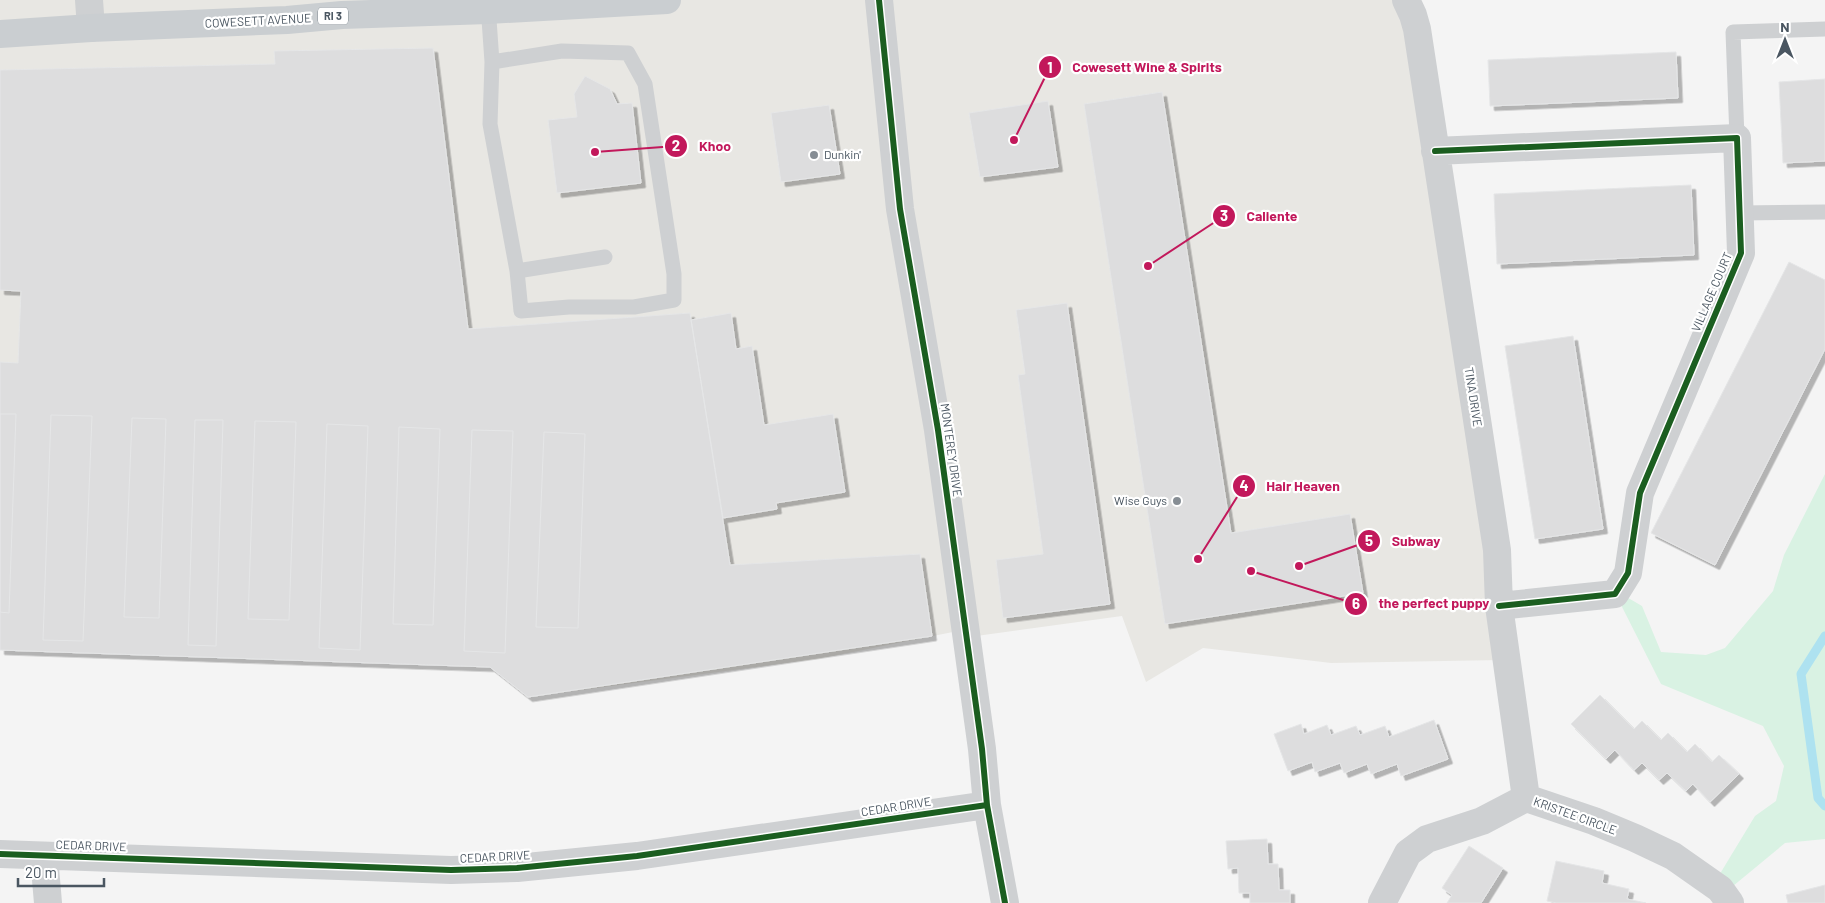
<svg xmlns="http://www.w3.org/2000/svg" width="1825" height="903" font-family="Barlow,sans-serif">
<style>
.commercial{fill:#e8e7e3}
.green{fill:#d9f2e3}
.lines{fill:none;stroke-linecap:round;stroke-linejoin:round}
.stream{stroke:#aee2f0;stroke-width:9}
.building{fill:#ddddde;stroke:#e5e6e7;filter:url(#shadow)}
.service{stroke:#ced0d2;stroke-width:15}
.minor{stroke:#ced0d2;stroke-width:28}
.primary{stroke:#caced1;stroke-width:28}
.cycleway-casing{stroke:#fff;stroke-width:9}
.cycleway{stroke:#1b5e20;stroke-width:6}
.poi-dot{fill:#868d94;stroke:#fff;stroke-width:2}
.labels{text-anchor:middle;stroke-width:4.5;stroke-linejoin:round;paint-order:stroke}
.shield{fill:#fff;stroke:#808990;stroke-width:1}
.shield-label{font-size:11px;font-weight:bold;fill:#4a5661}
.street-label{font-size:12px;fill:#4a5661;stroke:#fff}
.poi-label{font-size:12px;fill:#4a5661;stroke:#fff;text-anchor:start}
.leader{fill:none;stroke:#c2185b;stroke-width:2}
.callout-dot{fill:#c2185b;stroke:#fff;stroke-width:2}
.mark-label{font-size:15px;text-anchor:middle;font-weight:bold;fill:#fff}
.callout-label{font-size:14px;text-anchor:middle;font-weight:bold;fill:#c2185b;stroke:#fff;stroke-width:4.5;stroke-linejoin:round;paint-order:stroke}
</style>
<defs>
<filter id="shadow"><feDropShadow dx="4.5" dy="4.5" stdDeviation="0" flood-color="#0004"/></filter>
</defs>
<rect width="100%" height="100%" fill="#f4f4f4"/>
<path class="commercial" d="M0,0H1414L1501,660L1331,663L1203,648L1146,682L1122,616L969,637L958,631L818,659L528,697L490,667L0,650Z"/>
<path class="green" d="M1825,474V839L1785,843L1727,891L1715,882L1755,816L1776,801L1784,766L1763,726L1661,684L1616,595L1618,592L1642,606L1661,652L1706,655L1725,648L1773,591L1784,555Z"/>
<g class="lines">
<path class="stream" d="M1825,636L1801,674L1818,798L1825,806"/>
</g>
<path class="building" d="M433,48L468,329L690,313L730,565L920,554L932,636L528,697L490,667L0,650V362L18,363L21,291L0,290V70L275,64L274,51Z
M1676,52L1678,98L1490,106L1488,60Z
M585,76L610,89L617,104L632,103L641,183L557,193L548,120L577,117L574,94Z
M1825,79V161L1783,163L1779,82Z
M1162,92L1231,533L1350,514L1363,593L1165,624L1084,104Z
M1048,101L1058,167L980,177L969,113Z
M829,105L840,174L781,182L771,113Z
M1691,185L1694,255L1497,264L1494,194Z
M1789,262L1825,280V349L1715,565L1651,533Z
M1067,303L1110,604L1003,618L996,560L1043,554L1018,375L1025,374L1016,310Z
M731,313L736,349L752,346L764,425L833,414L845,492L776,503L777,509L723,518L691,320Z
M1573,336L1603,529L1535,539L1505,346Z
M0,414H16L9,613L0,612Z
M51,415L92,416L83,641L43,640Z
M132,418L166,419L159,618L124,617Z
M195,420H223L216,646L188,645Z
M255,421L296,422L289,620L248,619Z
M327,424L368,426L360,650L319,648Z
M399,427L440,429L433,625L393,624Z
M472,430L513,431L505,653L464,651Z
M544,432L585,434L578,628L536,627Z
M1600,695L1634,729L1642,721L1661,740L1668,733L1687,752L1695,744L1712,762L1719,755L1739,774L1710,802L1693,784L1686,791L1667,773L1659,780L1642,763L1634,770L1615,750L1606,759L1571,724Z
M1434,720L1448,759L1401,776L1397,764L1371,774L1367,764L1344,773L1340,763L1315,772L1312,762L1288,771L1274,734L1301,724L1304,734L1327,725L1331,735L1356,726L1360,735L1385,726L1389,737Z
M1267,839L1268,864H1278L1279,890H1290V903H1250V893H1239L1238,868L1228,869L1226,841Z
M1469,846L1503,868L1481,903H1447L1452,895L1442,888Z
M1556,861L1604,871L1602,883L1629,889L1627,899L1646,903H1557L1547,901Z
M1825,885V903H1788L1786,895Z"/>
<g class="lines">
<path class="service" d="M488,5L492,62L490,124L517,271L605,257
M492,62L562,51L628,53L645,84L674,274V300L634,307H569L521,311L517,271
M1737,138L1733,32L1825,29
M1740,213L1825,212"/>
<path class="minor" d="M89,0L91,28
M879,0L900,209L938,430L982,749L987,805L1005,903
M1406,0L1413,15L1417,29L1497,550L1499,606L1526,798
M1435,151L1737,138L1741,253L1640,493L1628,573L1615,594L1499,606
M0,854L451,870L517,868L637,856L987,805
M44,856L48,903
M1382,903L1408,853L1427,839L1482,821L1526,798L1594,821L1635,838L1673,856L1720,889L1730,903"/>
<path class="primary" d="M0,34L91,28L287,20L342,15L488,10L667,0"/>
<defs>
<path id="cycleway" d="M879,0L900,209L938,430L982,749L987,805L1005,903
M1435,151L1737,138L1741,253L1640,493L1628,573L1615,594L1499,606
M0,854L451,870L517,868L637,856L987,805"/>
</defs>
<use href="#cycleway" class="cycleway-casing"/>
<use href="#cycleway" class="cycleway"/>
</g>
<g class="poi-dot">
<circle cx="814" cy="155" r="5"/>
<circle cx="1177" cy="501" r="5"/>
</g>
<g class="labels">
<rect class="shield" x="318" y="7.5" width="30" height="17" rx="4"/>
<g class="shield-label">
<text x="333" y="20">RI 3</text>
</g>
<g class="street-label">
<text transform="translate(258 21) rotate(-3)" y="4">COWESETT AVENUE</text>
<text transform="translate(1712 292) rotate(-67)" y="4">VILLAGE COURT</text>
<text transform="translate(1473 397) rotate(81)" y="4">TINA DRIVE</text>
<text transform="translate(951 450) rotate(82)" y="4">MONTEREY DRIVE</text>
<text transform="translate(896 807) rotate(-9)" y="4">CEDAR DRIVE</text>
<text transform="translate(1575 816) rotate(20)" y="4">KRISTEE CIRCLE</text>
<text transform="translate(91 846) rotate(2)" y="4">CEDAR DRIVE</text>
<text transform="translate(495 857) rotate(-3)" y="4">CEDAR DRIVE</text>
</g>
<g class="poi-label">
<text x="824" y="159">Dunkin'</text>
<text x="1167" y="505" text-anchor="end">Wise Guys</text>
</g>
</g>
<path class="leader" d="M1014 140L1050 67M595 152L676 146M1148 266L1224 216M1198 559L1244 486M1299 566L1369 541M1251 571L1356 604"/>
<g class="callout-dot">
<circle cx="1014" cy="140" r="5"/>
<circle cx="595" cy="152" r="5"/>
<circle cx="1148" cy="266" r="5"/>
<circle cx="1198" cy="559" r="5"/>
<circle cx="1299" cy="566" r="5"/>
<circle cx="1251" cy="571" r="5"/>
<circle cx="1050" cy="67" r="12"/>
<circle cx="676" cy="146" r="12"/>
<circle cx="1224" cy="216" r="12"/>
<circle cx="1244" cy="486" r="12"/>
<circle cx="1369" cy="541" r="12"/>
<circle cx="1356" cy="604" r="12"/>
</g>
<g class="mark-label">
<text x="1050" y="73">1</text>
<text x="676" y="151">2</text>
<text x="1224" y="221">3</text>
<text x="1244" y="491">4</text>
<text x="1369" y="546">5</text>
<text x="1356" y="609">6</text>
</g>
<g class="callout-label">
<text x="1147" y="72">Cowesett Wine &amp; Spirits</text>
<text x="715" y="151">Khoo</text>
<text x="1272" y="221">Caliente</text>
<text x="1303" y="491">Hair Heaven</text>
<text x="1416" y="546">Subway</text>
<text x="1434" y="608">the perfect puppy</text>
</g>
<g transform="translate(1785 40)" stroke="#ffffff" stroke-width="4" paint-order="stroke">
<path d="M0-4L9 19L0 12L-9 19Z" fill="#4a5661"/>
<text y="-8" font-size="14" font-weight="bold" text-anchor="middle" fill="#4a5661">N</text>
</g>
<path d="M18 878v8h86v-8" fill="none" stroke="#4a5661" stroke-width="2.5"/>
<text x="25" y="878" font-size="15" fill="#4a5661" stroke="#ffffff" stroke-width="4" paint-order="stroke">20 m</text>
</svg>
